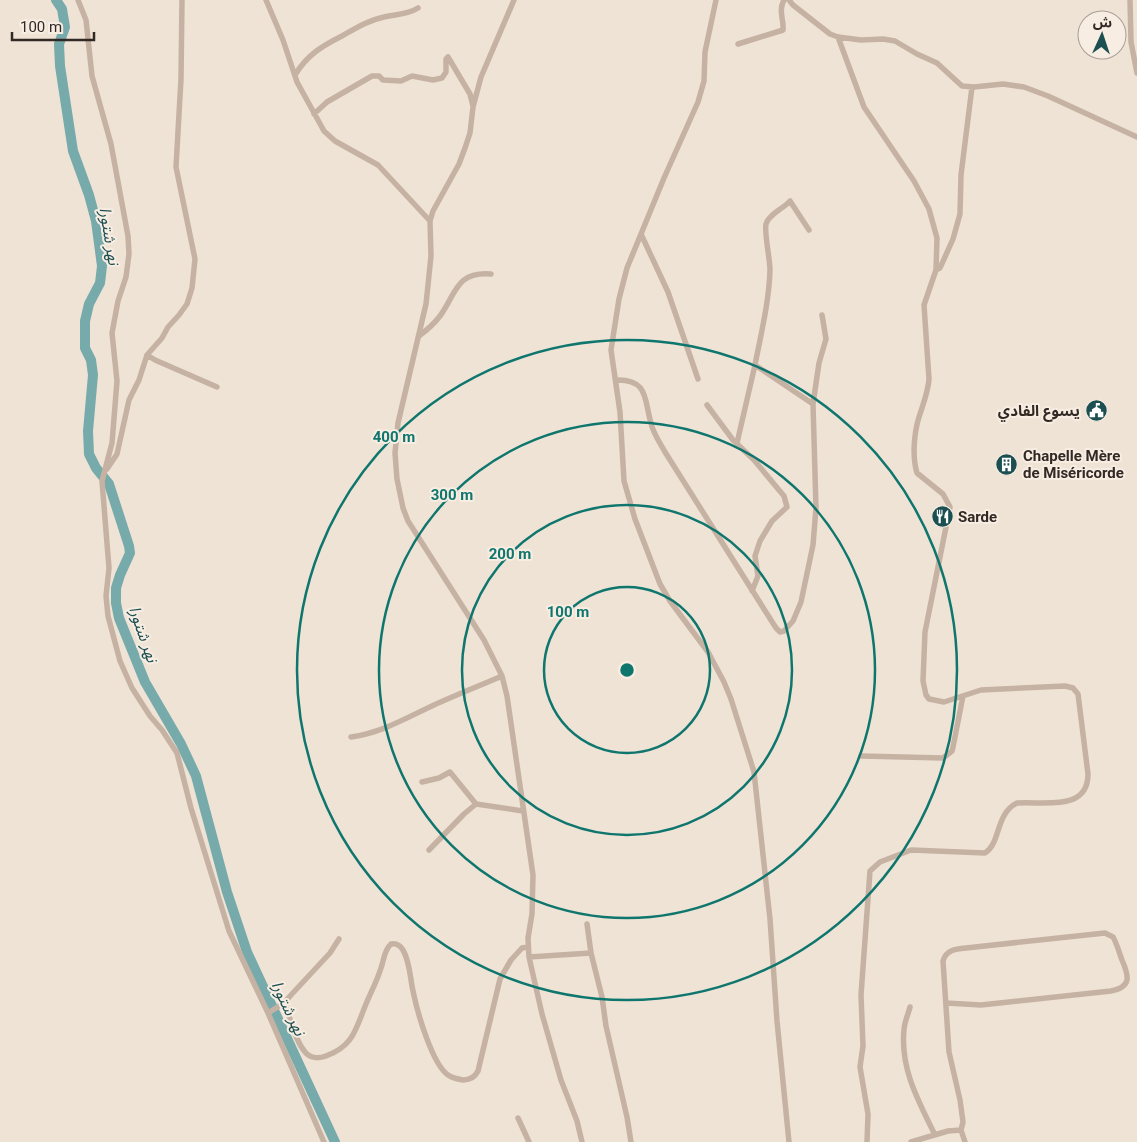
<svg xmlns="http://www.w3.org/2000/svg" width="1137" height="1142" font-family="Roboto,'Noto Sans Arabic',sans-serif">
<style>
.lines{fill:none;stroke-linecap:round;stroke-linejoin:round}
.river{stroke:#77aaab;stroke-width:10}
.minor{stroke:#c6b2a3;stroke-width:5.5}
.ring{fill:none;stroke:#0f766e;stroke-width:2.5}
.labels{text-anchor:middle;stroke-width:4;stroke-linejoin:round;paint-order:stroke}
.poi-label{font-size:15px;font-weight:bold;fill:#322925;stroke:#f8ede2;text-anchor:start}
.water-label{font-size:16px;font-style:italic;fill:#1c4f51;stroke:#f8ede2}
.centre{fill:#0f766e;stroke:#f8ede2;stroke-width:2.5}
.ring-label{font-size:15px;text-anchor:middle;font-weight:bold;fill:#0f766e;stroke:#f8ede2;stroke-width:4;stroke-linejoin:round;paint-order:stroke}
</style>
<rect width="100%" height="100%" fill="#efe3d6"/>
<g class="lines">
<path class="river" d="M56,0L62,9L65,27L59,44L60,66L73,151L89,195L96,221L102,266L100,283L89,304L85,321V348L91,360L93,375L88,431L89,454L96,468L109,484L129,546L130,553L120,575L116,588V603L119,618L145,682L181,744L196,776L227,892L247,952L335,1142"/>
<path class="minor" d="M78,0L86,20L92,76L111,144L128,236L129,254L126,277L118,301L112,333L117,381L112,443L102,481L109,568L106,596L108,616L120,661L132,688L150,716L162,730L177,753L191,808L229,931L268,1013L324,1142
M182,0L181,79L176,167L195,259L192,288L187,304L179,315L168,327L162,338L147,355L155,360L217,387
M266,0L283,40L297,82L324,131L335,141L378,165L430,221
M514,0L481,77L473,107L470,133L465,148L459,164L433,211L430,221L431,256L426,304L398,423L395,453L397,479L403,508L408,521L484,640L502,676L507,696L533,875L532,914L528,938L529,957L542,1014L561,1080L577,1121L582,1142
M716,0L705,52L704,81L698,102L664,178L627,268L619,299L611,350L620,412L624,481L635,519L660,584L670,601L708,652L724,682L731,699L754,772L770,919L777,1021L789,1142
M789,0L793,5L830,34L838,37L861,40L883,39L895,41L917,54L937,63L962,86L974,87L1003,84L1024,87L1048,96L1137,137
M1130,0L1131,42L1137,73
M838,37L864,107L914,181L929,209L932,220L937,238L936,270L924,305L929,379C928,393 923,404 919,417C914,433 912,457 917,473L943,494L950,507L925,632L923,681L926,695L929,699L944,702L981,690L1065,686L1073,688L1078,694L1088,774C1088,812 1044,801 1017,803C995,814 1001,843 985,853L911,850L880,862L870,871L861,995L863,1046L860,1067L868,1114L867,1142
M738,44L783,30C784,19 778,11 784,0
M295,75C307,55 322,46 342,36C356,28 369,20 384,17C396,14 407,15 418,8
M314,114L327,102L372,76H379L383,80L401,81L412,76L433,80L442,78L446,72V59L448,57L470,94L473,106
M809,230L790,201C783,209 769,214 766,224C764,232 770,259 770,270C769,302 761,334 755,365L813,404
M641,234L668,292L698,379
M936,270L940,268L953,239L960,214L961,175L972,87
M419,336C427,330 434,324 440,316C456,294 456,271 491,274
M616,380C649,379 644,400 651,423C653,433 660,443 665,452L776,628L780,632L784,631L793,621L801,602L813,545L816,508L813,404L819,363L826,339L822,315
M707,405L733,440L754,460L784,496L787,507L772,521L760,541L755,556L758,576L752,591
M737,443L755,365
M107,469L117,454L129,400L139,380L147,355
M351,737C381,733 406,718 434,705C456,695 479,686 502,676
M861,756L943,758L952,751L953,747L963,696
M422,782L439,778L450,772L476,804
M429,850L464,814L476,804L523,811
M591,953L602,997L606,1026L627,1117L631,1142
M529,957L591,953L587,924
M284,1003C291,1018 294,1039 305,1052C310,1058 318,1059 326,1056C354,1046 356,1028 366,1004C371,992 377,981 381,968C384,960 384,950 391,944C396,943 400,945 403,950C410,962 410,978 413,991C417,1011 432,1064 448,1075C452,1078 458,1079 463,1080C470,1080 475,1077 478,1071L500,979L511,960L522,948L528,947
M946,1003L981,1005L1111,991C1132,987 1129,976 1122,960C1119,952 1117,944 1113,937L1105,933L966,948C955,949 946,950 943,961L949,1052L960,1100L963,1122L961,1130
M910,1007C908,1015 904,1023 904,1030C900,1069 919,1102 935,1135
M268,1013L284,1003L291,995L330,953L339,939
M518,1118L529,1142
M911,1142L948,1131L961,1130L965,1142"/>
</g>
<g class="ring">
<circle cx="627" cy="670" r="83"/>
<circle cx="627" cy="670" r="165"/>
<circle cx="627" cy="670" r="248"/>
<circle cx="627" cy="670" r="330"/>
</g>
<defs>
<symbol id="civic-disc" viewBox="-11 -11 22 22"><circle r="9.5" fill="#1c4f51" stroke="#f8ede2"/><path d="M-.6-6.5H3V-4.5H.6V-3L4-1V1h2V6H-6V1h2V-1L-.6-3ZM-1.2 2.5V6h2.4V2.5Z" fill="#fff"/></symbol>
<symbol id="building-disc" viewBox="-11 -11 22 22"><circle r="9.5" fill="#1c4f51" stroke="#f8ede2"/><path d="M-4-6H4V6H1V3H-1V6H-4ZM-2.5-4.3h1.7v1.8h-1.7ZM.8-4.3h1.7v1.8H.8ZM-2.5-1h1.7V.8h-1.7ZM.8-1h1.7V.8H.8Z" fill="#fff"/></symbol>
<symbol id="restaurant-disc" viewBox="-11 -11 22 22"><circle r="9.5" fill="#1c4f51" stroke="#f8ede2"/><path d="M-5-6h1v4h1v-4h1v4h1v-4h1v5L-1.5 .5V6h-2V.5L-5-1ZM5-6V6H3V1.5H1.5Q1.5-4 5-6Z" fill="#fff"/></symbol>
</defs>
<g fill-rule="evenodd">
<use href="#civic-disc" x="1084" y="398" width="25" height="25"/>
<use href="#building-disc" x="994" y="452" width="25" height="25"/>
<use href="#restaurant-disc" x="930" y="504" width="25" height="25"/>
</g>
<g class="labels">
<g class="poi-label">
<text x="1080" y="416" text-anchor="end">يسوع الفادي</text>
<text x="1023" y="461">Chapelle Mère<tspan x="1023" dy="17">de Miséricorde</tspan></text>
<text x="958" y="522">Sarde</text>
</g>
<g class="water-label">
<text transform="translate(110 236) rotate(81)" y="6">نهر شتورا</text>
<text transform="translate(144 634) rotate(71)" y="6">نهر شتورا</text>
<text transform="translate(289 1008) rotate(65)" y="6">نهر شتورا</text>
</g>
</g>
<circle cx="627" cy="670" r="8" class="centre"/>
<g class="ring-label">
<text x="394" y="442">400 m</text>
<text x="452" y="500">300 m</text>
<text x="510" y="559">200 m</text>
<text x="568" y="617">100 m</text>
</g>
<g transform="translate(1102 35) rotate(3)"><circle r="24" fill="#f8ede2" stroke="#a99f96"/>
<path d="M0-4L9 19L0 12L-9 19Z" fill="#1c4f51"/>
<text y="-8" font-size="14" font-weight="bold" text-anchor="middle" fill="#322925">ش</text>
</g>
<path d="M12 32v8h82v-8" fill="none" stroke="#322925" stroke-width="2.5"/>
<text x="20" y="32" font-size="15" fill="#322925" stroke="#f8ede2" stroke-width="4" paint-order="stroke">100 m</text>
</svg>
